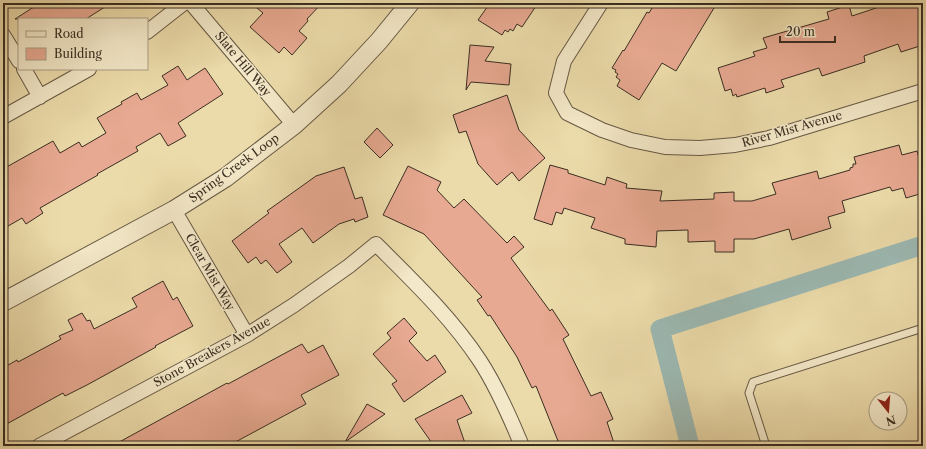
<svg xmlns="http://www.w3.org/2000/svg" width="926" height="449" font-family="'Libre Caslon Text',serif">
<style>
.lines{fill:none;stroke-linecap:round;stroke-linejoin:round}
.canal{stroke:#9cb9b3;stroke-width:19}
.building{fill:#e7a991;stroke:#3a2e22}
.service-casing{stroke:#665944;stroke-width:9}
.minor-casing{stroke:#665944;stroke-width:16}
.tertiary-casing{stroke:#665944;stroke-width:20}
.service{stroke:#f3e8c8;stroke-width:7}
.minor{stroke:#f3e8c8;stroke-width:14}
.tertiary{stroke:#f3e8c8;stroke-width:18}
.labels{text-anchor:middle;stroke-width:3;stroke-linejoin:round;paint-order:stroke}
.street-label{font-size:12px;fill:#3a2e22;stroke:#f3e8c8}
</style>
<rect width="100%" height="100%" fill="#ecdbaa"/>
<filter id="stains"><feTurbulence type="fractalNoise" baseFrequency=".005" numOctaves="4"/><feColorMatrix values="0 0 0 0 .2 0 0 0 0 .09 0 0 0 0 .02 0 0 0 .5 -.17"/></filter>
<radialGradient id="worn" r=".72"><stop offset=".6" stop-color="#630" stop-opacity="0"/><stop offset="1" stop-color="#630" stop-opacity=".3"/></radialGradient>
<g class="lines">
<path class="canal" d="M690,446L660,329L923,245"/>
</g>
<path class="building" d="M40,3H111L86,19H15Z
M251,3H322L307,19L308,21L299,31L307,38L292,55L284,47L279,53L250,27L263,13Z
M490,3H538L522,27L517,24L513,31L510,29L508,32L505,30L502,35L478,20Z
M655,3H717L676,71L662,63L639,100L617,86L620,80L616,77L618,74L615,72L616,70L612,68L623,50L624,51L647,12L649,13Z
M881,3H923V45L901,52L898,44L864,56L865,62L822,76L819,68L781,80L784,87L766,93L765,88L737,97L736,94L733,96L731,89L725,91L718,68L755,56L753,52L767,48L763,38L829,19L827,12L849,5L852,16L882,6Z
M470,45L494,47L485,61L511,64L509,85L471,82L466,90Z
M178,66L187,80L205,68L223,94L178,123L186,136L168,146L160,133L136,147L138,151L97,174L98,175L40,208L43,213L26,224L22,218L3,229V169L53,141L60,153L79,142L82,147L106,133L97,118L122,104L121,102L137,93L141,100L168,85L162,76Z
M507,95L519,130L545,158L519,181L512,172L497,185L478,164L466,131L459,133L453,115Z
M377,128L393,145L380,158L364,142Z
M899,145L902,155L917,151L923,172V193L906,198L903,188L892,191L890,187L842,201L845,212L828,217L831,228L792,240L789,229L754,239H734V252H715V241L688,242V230L657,231L656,247L625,244V239L591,228L595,218L564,208L562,214L556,212L552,225L534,219L550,165L568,170V173L605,185L607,177L627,184L626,188L662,191L660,201L714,199V193L734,192V201H752L776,194L772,183L817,171L819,179L850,170V168L853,167V164H856L854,157Z
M408,166L441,182L437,190L454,208L464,199L507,243L514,236L524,247L511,258L550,311L552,309L569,335L563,339L591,396L601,392L613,419L607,422L615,446H560L536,386L532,388L517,357L490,315L488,316L477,300L482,297L424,234L383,215Z
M344,167L355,199L362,197L368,217L355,222L354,219L339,224L313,243L302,228L279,244L292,262L277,273L266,260L261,264L256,257L248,263L232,241L269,213L267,211L316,176Z
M163,281L173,300L177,297L193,326L155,346L156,347L87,385L65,396L63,393L3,426V368L17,360L18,362L61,339L59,336L73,330L68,320L82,313L87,321L90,320L94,329L137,307L132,298Z
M404,318L417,333L409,341L427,361L435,355L446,372L404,402L392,384L397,381L373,354L391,338L387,333Z
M302,344L308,353L323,345L339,375L301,395L306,404L228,446H112L227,383L228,384Z
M462,395L472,413L457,420L466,446H434L415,419Z
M367,404L385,414L345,442Z"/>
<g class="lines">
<defs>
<path id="service" d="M766,446L749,393L753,382L923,328"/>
<path id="minor" d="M191,3L294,125
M601,3L564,61L556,93L567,113L602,130L631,140L665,147L700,148L735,145L769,138L923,91
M147,32L184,3
M3,35L19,61
M24,69L40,97
M3,117L89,69
M174,210L247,335
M39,446L247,335L294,305L349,266L376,244C413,281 451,317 480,361C497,387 510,417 522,446"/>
<path id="tertiary" d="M3,302L174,210L225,178L294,125L339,84L379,41L410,3"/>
</defs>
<use href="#service" class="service-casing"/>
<use href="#minor" class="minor-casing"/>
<use href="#tertiary" class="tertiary-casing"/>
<use href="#service" class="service"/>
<use href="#minor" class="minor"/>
<use href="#tertiary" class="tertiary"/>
</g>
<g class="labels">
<g class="street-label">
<text transform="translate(243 64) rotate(50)" y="4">Slate Hill Way</text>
<text transform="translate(792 129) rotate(-16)" y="4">River Mist Avenue</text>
<text transform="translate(234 168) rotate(-36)" y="4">Spring Creek Loop</text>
<text transform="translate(210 272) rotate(60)" y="4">Clear Mist Way</text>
<text transform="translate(212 352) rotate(-29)" y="4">Stone Breakers Avenue</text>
</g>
</g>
<rect width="926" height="449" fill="none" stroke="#ecdbaa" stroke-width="16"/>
<rect x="4" y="4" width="918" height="441" fill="none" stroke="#3a2e22" stroke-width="2"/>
<rect x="8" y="8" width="910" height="433" fill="none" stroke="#3a2e22"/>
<rect x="18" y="18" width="130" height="52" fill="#f3e8c8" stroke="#a99e86"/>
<rect x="26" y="31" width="20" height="6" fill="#f3e8c8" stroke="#a99e86"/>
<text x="54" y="38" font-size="12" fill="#3a2e22">Road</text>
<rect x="26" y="48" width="20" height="12" fill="#e7a991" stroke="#a99e86"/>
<text x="54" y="58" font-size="12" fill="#3a2e22">Building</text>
<g transform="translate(888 411) rotate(163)"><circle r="19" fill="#f3e8c8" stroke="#a99e86"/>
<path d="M0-3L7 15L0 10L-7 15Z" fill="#8f2418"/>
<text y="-6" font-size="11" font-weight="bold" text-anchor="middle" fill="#3a2e22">N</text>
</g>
<path d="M780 36v6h55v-6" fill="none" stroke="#3a2e22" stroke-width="2"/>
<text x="786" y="36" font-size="12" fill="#3a2e22" stroke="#f3e8c8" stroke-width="3" paint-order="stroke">20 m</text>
<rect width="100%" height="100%" filter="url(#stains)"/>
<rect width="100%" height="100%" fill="url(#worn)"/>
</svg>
